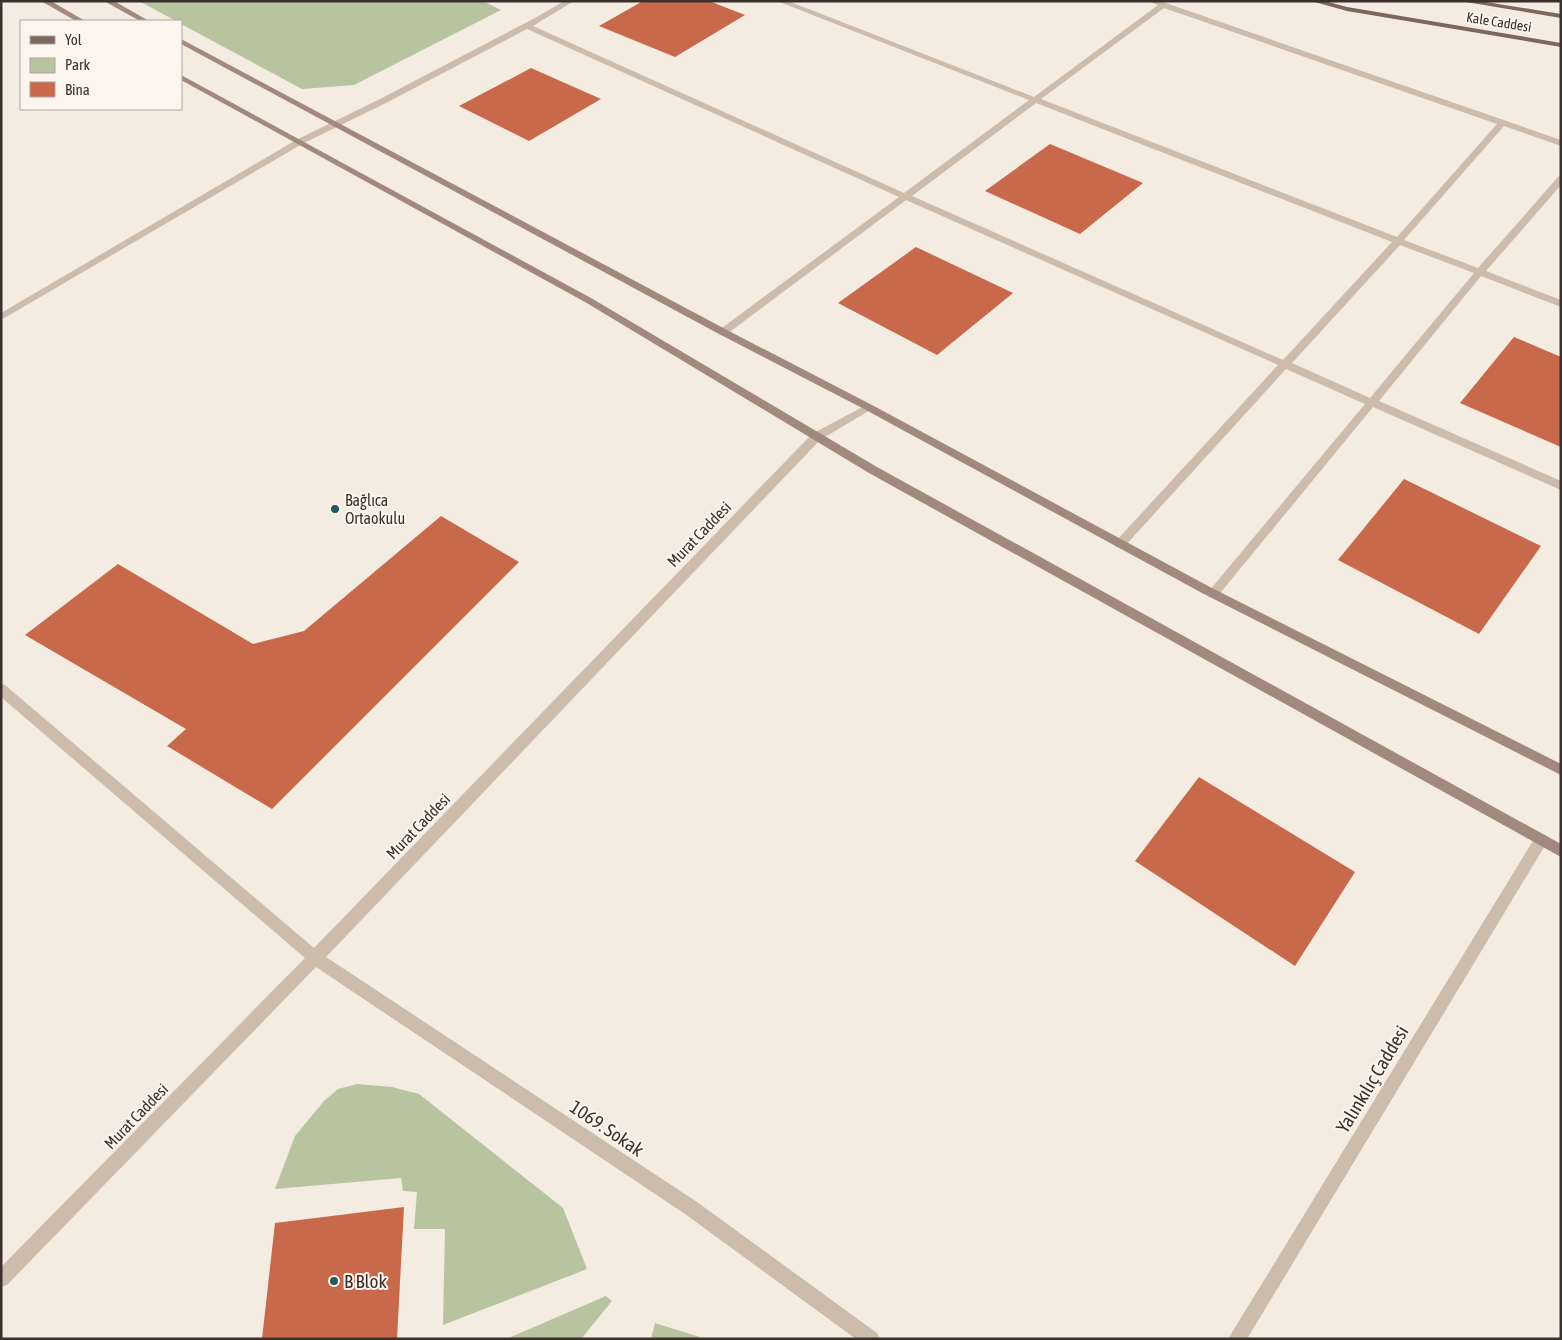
<svg xmlns="http://www.w3.org/2000/svg" width="1562" height="1340" font-family="'Asap Condensed',sans-serif">
<style>
.green{fill:#b8c4a0}
.building{fill:#c8694b}
.lines{fill:none;stroke-linecap:round;stroke-linejoin:round}
.street{fill:#cdbbac;fill-rule:evenodd}
.secondary{fill:#a18a7d;fill-rule:evenodd}
.primary{fill:#7d675c;fill-rule:evenodd}
.poi-dot{fill:#1f5a5e;stroke:#fbf5ee;stroke-width:2}
.labels{text-anchor:middle;stroke-width:4;stroke-linejoin:round;paint-order:stroke}
.far-street-label{font-size:14px;fill:#3b302b;stroke:#fbf5ee}
.poi-label{font-size:16px;fill:#3b302b;stroke:#fbf5ee;text-anchor:start}
.street-label{font-size:16px;fill:#3b302b;stroke:#fbf5ee}
.near-street-label{font-size:19px;fill:#3b302b;stroke:#fbf5ee}
.near-poi-label{font-size:19px;fill:#3b302b;stroke:#fbf5ee;text-anchor:start}
</style>
<rect width="100%" height="100%" fill="#f4ebe1"/>
<path class="green" d="M139,1H483L501,10L354,85L302,89L181,24V21H176Z
M357,1084L392,1087L419,1094L563,1208L587,1269L443,1325L445,1229H414L417,1192L403,1191L401,1178L275,1189L295,1136L324,1101L338,1089Z
M606,1296L612,1301L581,1339H506Z
M655,1323L706,1339H651Z"/>
<path class="building" d="M643,1H709L745,15L675,57L599,26Z
M531,68L601,99L529,141L459,106Z
M1050,144L1143,183L1080,234L985,191Z
M916,247L1013,293L937,355L838,303Z
M1514,337L1561,357V447L1460,403Z
M1404,479L1541,546L1479,634L1338,560Z
M441,516L519,562L272,809L167,746L186,729L25,635L118,564L253,644L304,631Z
M1199,777L1355,872L1295,966L1135,861Z
M404,1207L397,1339H262L275,1223Z"/>
<g class="lines">
<path class="street" d="M564,1H574L533,26L904,193L1029,100L777,1H788L1034,97L1158,5L1148,1H1160L1561,140V146L1504,126L1404,240L1478,268L1558,177L1561,176V185L1486,271L1561,300V307L1481,276L1379,401L1561,481V490L1373,407L1217,597H1209L1207,594L1209,591L1365,404L1286,369L1124,547H1116L1114,544L1116,541L1278,365L906,200L727,334H719V330L899,197L527,29L386,103L302,144L1,320V313L296,140L380,99L535,18ZM1164,8L1497,124L1397,237L1041,99ZM1036,103L1392,242L1283,360L912,196ZM1400,245L1474,273L1370,398L1292,363Z
M868,404L873,407L872,409L820,440L326,957L697,1202L877,1333L880,1339H856L685,1214L316,967L7,1285L1,1287V1267L305,958L1,697V684L5,685L314,948L812,434Z
M1541,834L1546,836L1548,840L1546,844L1247,1339H1228L1536,836Z"/>
<path class="secondary" d="M41,1H51L85,21H76Z
M104,1H114L149,21H140Z
M181,39L727,330L872,405L1210,587L1561,764V775L1202,593L864,409L719,334L181,44Z
M181,75L591,298L877,467L1561,844V857L869,473L585,302L181,80Z"/>
<path class="primary" d="M1311,1H1325L1347,7L1561,43V47L1347,11Z
M1460,1H1480L1561,14V18Z"/>
</g>
<g class="poi-dot">
<circle cx="335" cy="509" r="5"/>
<circle cx="334" cy="1281" r="5"/>
</g>
<g class="labels">
<g class="far-street-label">
<text transform="translate(1499 22) rotate(9)" y="5">Kale Caddesi</text>
</g>
<g class="poi-label">
<text x="345" y="506">Bağlıca<tspan x="345" dy="18">Ortaokulu</tspan></text>
</g>
<g class="street-label">
<text transform="translate(699 534) rotate(-46)" y="6">Murat Caddesi</text>
<text transform="translate(418 826) rotate(-46)" y="6">Murat Caddesi</text>
<text transform="translate(136 1116) rotate(-46)" y="6">Murat Caddesi</text>
</g>
<g class="near-street-label">
<text transform="translate(1372 1079) rotate(-59)" y="7">Yalınkılıç Caddesi</text>
<text transform="translate(607 1128) rotate(34)" y="7">1069. Sokak</text>
</g>
<g class="near-poi-label">
<text x="344" y="1288">B Blok</text>
</g>
</g>
<rect width="1562" height="1340" fill="none" stroke="#3b302b" stroke-width="5"/>
<rect x="20" y="20" width="162" height="90" fill="#fbf5ee" stroke="#aea6a0"/>
<rect x="30" y="36" width="25" height="8" fill="#7d675c" stroke="#aea6a0"/>
<text x="65" y="45" font-size="15" fill="#3b302b">Yol</text>
<rect x="30" y="58" width="25" height="15" fill="#b8c4a0" stroke="#aea6a0"/>
<text x="65" y="70" font-size="15" fill="#3b302b">Park</text>
<rect x="30" y="82" width="25" height="15" fill="#c8694b" stroke="#aea6a0"/>
<text x="65" y="95" font-size="15" fill="#3b302b">Bina</text>
</svg>
